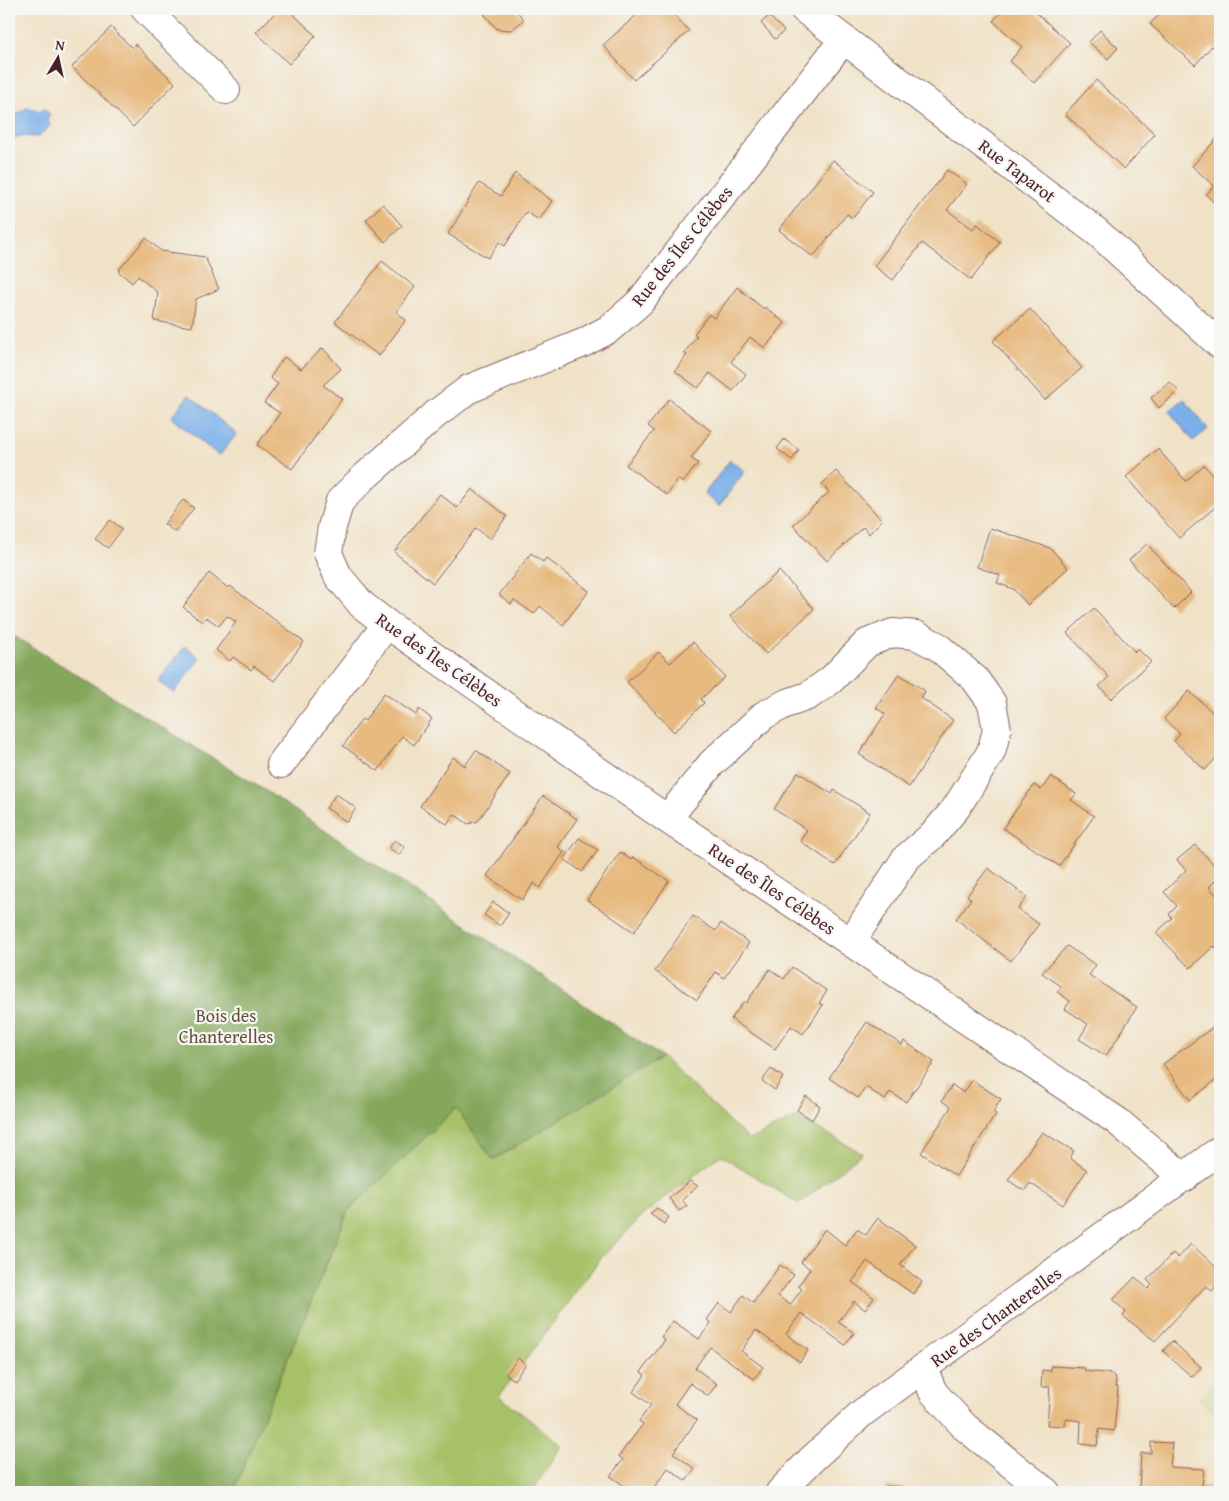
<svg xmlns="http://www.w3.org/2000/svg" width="1229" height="1501" font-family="'Gentium Book Plus',serif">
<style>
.built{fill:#e0dcbb}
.green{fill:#a6c168;stroke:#78704a}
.forest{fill:#84a75c;stroke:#676344}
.water{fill:#7cb0ea;stroke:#63688a}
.building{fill:#e7ba80}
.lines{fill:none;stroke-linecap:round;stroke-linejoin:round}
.minor-casing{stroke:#846362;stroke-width:30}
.minor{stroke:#fff;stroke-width:28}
.labels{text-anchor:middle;stroke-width:4.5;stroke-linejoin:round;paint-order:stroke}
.street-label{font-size:18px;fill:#4a1f2b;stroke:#f6f6f2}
.park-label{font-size:18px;fill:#66503d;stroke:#f6f6f2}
</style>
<rect width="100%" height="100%" fill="#f6f6f2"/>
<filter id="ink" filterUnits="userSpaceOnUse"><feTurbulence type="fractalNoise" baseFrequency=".02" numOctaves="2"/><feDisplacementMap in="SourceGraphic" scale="10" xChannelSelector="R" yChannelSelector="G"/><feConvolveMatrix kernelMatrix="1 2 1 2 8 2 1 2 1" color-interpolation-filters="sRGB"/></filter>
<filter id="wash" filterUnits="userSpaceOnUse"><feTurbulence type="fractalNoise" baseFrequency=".0096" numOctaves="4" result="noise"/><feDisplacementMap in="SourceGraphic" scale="20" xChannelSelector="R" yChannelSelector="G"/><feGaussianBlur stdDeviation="1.12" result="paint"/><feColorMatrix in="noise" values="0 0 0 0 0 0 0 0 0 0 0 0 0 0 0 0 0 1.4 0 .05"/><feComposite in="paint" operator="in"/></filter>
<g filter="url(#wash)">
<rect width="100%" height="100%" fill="#f0e2c7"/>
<path class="built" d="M1220,1372V1417L1198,1400Z"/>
<path class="green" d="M662,1057L749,1140L797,1117L862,1153L799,1204L721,1155L643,1215L600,1259L499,1396L562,1445L532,1492H233L348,1211L456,1107L493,1160Z"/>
<path class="forest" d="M9,633L266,791L662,1057L493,1160L456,1108L348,1211L233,1492H9Z"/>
<path class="water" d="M28,107L40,111L44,108L50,114L47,118L50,126L38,137L19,136L9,140V114L16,115Z
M189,395L237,434L219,456L171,417Z
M1184,399L1208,429L1193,441L1169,411Z
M730,460L745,471L719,506L704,494Z
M185,646L200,658L174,693L158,681Z"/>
<g id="blocks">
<path class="building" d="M279,9H288L316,36L289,64L256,32Z
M480,9H515L524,20L511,30L497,29Z
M643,9H669L689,31L634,80L603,45Z
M1004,9H1032L1070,43L1034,83L1010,61L1022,47L993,21Z
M1165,9H1216L1218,11L1220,9V54L1212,46L1195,65L1150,24Z
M769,16L784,31L775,39L761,23Z
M111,27L132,48L135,44L175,83L133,127L72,67Z
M1100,30L1118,48L1108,59L1089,42Z
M1096,80L1155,134L1124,169L1065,114Z
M1220,135V208L1206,195L1214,186L1192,166Z
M833,160L873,192L853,218L847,214L813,257L779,230Z
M947,170L967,184L947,210L973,229L977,224L1000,242L971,280L922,243L893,280L874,266Z
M515,173L552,201L539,220L526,212L505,246L499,242L488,258L448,234L479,183L501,196Z
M383,204L402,226L385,242L366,220Z
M146,238L161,251L205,257L219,289L196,299L192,327L154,321L158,293L138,276L132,283L118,271Z
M382,261L415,287L396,312L406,320L379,356L335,322Z
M737,287L764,309L765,307L785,323L765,348L750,337L731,362L746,374L733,391L710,373L698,388L675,371L687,355L684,353L697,336L694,334L709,314L714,318Z
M1030,309L1082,368L1045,400L993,341Z
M323,348L341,369L323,385L342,399L292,469L257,445L280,413L264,403L278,384L270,378L284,357L301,369Z
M1170,382L1178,391L1159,408L1151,398Z
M669,399L711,431L691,458L698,463L683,483L678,479L667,495L626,465L654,431L648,426Z
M784,439L799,450L792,460L777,449Z
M1158,449L1186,481L1204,465L1220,483V503L1179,538L1126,477Z
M836,471L882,520L869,534L863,527L827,561L793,525L829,492L822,484Z
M472,489L507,516L490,539L476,528L433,583L394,552L440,494L457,508Z
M183,500L194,508L175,532L164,524Z
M110,520L122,529L108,548L95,539Z
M990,528L1050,548L1068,568L1028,605L1013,589L997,583L1000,575L977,567Z
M1147,544L1191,592L1174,609L1129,560Z
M531,553L543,562L546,558L589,591L563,625L540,606L534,614L514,600L511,604L499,595Z
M779,571L814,609L766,654L730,616Z
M209,573L228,588L230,586L304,642L274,681L254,666L251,670L233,657L230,661L216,650L236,622L227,616L219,626L206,617L202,622L183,607Z
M1094,608L1135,652L1138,649L1151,662L1111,699L1099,686L1109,677L1067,633Z
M693,642L725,677L701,699L704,703L674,732L627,682L659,652L670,663Z
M899,674L925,691L921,698L953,720L909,787L859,754L885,714L876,708Z
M1189,691L1220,719V754L1205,770L1174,741L1180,734L1164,719Z
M384,693L416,715L419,709L432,719L414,745L402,736L378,771L343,746L362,719L365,721Z
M476,750L510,774L478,821L468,824L454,814L447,824L420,806L453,757L465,766Z
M798,772L832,794L834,790L870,813L835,865L800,841L807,830L774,809Z
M1051,776L1076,794L1071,800L1094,816L1059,866L1003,828L1034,785L1041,790Z
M336,794L356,808L347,822L326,808Z
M543,796L577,819L558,847L564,852L540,888L534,883L522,900L487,876Z
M579,838L598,850L582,872L564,859Z
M395,840L405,847L399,855L389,848Z
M1195,845L1220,871V876L1209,887L1220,899V947L1218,950L1214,946L1190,968L1156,933L1172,918L1169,914L1177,906L1164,892L1186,870L1177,860Z
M620,852L631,860L633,857L669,881L634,932L587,900Z
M988,868L1027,897L1018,909L1039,924L1011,961L956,919L971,899L967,896Z
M493,902L509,913L500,926L484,915Z
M693,916L716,931L721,923L749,943L724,978L716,972L697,1000L655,971Z
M1067,946L1096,965L1089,975L1137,1007L1106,1056L1079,1039L1088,1024L1065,1009L1070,1001L1057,992L1061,986L1042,973Z
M792,967L827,991L819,1003L823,1005L803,1034L791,1026L775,1049L731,1019L744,1001L746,1003L770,969L784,979Z
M867,1022L902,1045L904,1041L934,1062L906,1102L890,1092L885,1100L866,1087L858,1098L829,1078Z
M1220,1022V1077L1190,1100L1163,1064Z
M771,1069L783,1077L775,1090L762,1081Z
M972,1080L1001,1099L993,1112L996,1114L956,1176L921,1153L951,1107L942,1101L952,1085L964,1093Z
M806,1096L820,1106L812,1120L797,1110Z
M1042,1132L1074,1151L1070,1158L1087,1170L1063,1205L1030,1183L1024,1191L1008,1180Z
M690,1181L698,1186L682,1200L687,1206L679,1211L669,1198Z
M657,1208L669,1217L664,1224L650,1214Z
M878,1218L915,1245L900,1265L922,1282L913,1294L867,1261L852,1282L874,1298L865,1310L854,1301L838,1322L854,1333L845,1345L801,1313L786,1334L808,1350L800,1362L756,1330L741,1351L763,1367L754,1379L710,1347L695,1368L717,1384L708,1396L690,1383L675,1404L697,1420L673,1453L695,1469L686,1481L668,1468L653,1489L658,1492H623L626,1487L610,1476L623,1460L619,1456L643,1424L639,1421L651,1405L633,1392L645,1375L641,1372L665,1340L661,1337L673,1321L699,1339L711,1323L707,1320L719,1303L731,1312L743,1295L753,1303L780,1265L794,1275L778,1296L790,1305L802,1289L798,1286L810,1269L801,1262L825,1229L845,1245L857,1229L866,1235Z
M1191,1244L1220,1271V1282L1212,1291L1206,1286L1155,1341L1123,1316L1126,1312L1113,1300L1135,1277L1148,1289L1152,1285L1147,1280L1173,1253L1178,1258Z
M1172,1341L1201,1367L1192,1377L1163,1351Z
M518,1358L526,1364L514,1380L506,1374Z
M1051,1366L1085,1368V1371L1112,1374L1116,1380L1115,1387H1118L1114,1431L1099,1429L1097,1446L1080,1444L1081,1421L1066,1419L1065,1426L1047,1425L1050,1387H1041L1042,1370L1051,1371Z
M1151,1442L1172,1443L1170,1467L1204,1469L1202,1486L1220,1487V1492H1139L1141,1453H1151Z
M885,1486L903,1487V1492H885Z"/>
</g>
</g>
<g filter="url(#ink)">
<use href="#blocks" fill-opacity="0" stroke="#846362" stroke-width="1"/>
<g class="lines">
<defs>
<path id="minor" d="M145,9L226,90
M804,9L1097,232L1220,345
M844,39L640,302L609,329L583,343L469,389L436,414L362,479L340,501L332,527L328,553L338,576L362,605L387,624L667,819L1117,1121L1184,1178
M281,764L387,624
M667,819L712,763L764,715L785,704L808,696L831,680L867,643L893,633L916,635L937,646L975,679L992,703L997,730L991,752L956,808L933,835L906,858L851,942
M924,1370L933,1392L965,1427L1046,1492
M780,1492L811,1460L862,1413L1220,1150"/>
</defs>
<use href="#minor" class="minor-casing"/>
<use href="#minor" class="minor"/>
</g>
</g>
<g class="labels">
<g class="street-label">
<text transform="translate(1017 171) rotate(37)" y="6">Rue Taparot</text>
<text transform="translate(682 246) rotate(-51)" y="6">Rue des Îles Célèbes</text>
<text transform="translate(439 660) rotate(35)" y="6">Rue des Îles Célèbes</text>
<text transform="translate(772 889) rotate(34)" y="6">Rue des Îles Célèbes</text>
<text transform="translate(996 1317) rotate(-36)" y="6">Rue des Chanterelles</text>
</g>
<g class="park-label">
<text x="226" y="1022">Bois des<tspan x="226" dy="21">Chanterelles</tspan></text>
</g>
</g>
<rect width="1229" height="1501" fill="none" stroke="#f6f6f2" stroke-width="30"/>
<g transform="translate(58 58) rotate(9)" stroke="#f6f6f2" stroke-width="4" paint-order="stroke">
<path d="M0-4L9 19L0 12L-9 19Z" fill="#4a1f2b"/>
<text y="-8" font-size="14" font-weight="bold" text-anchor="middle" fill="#4a1f2b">N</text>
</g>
</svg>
